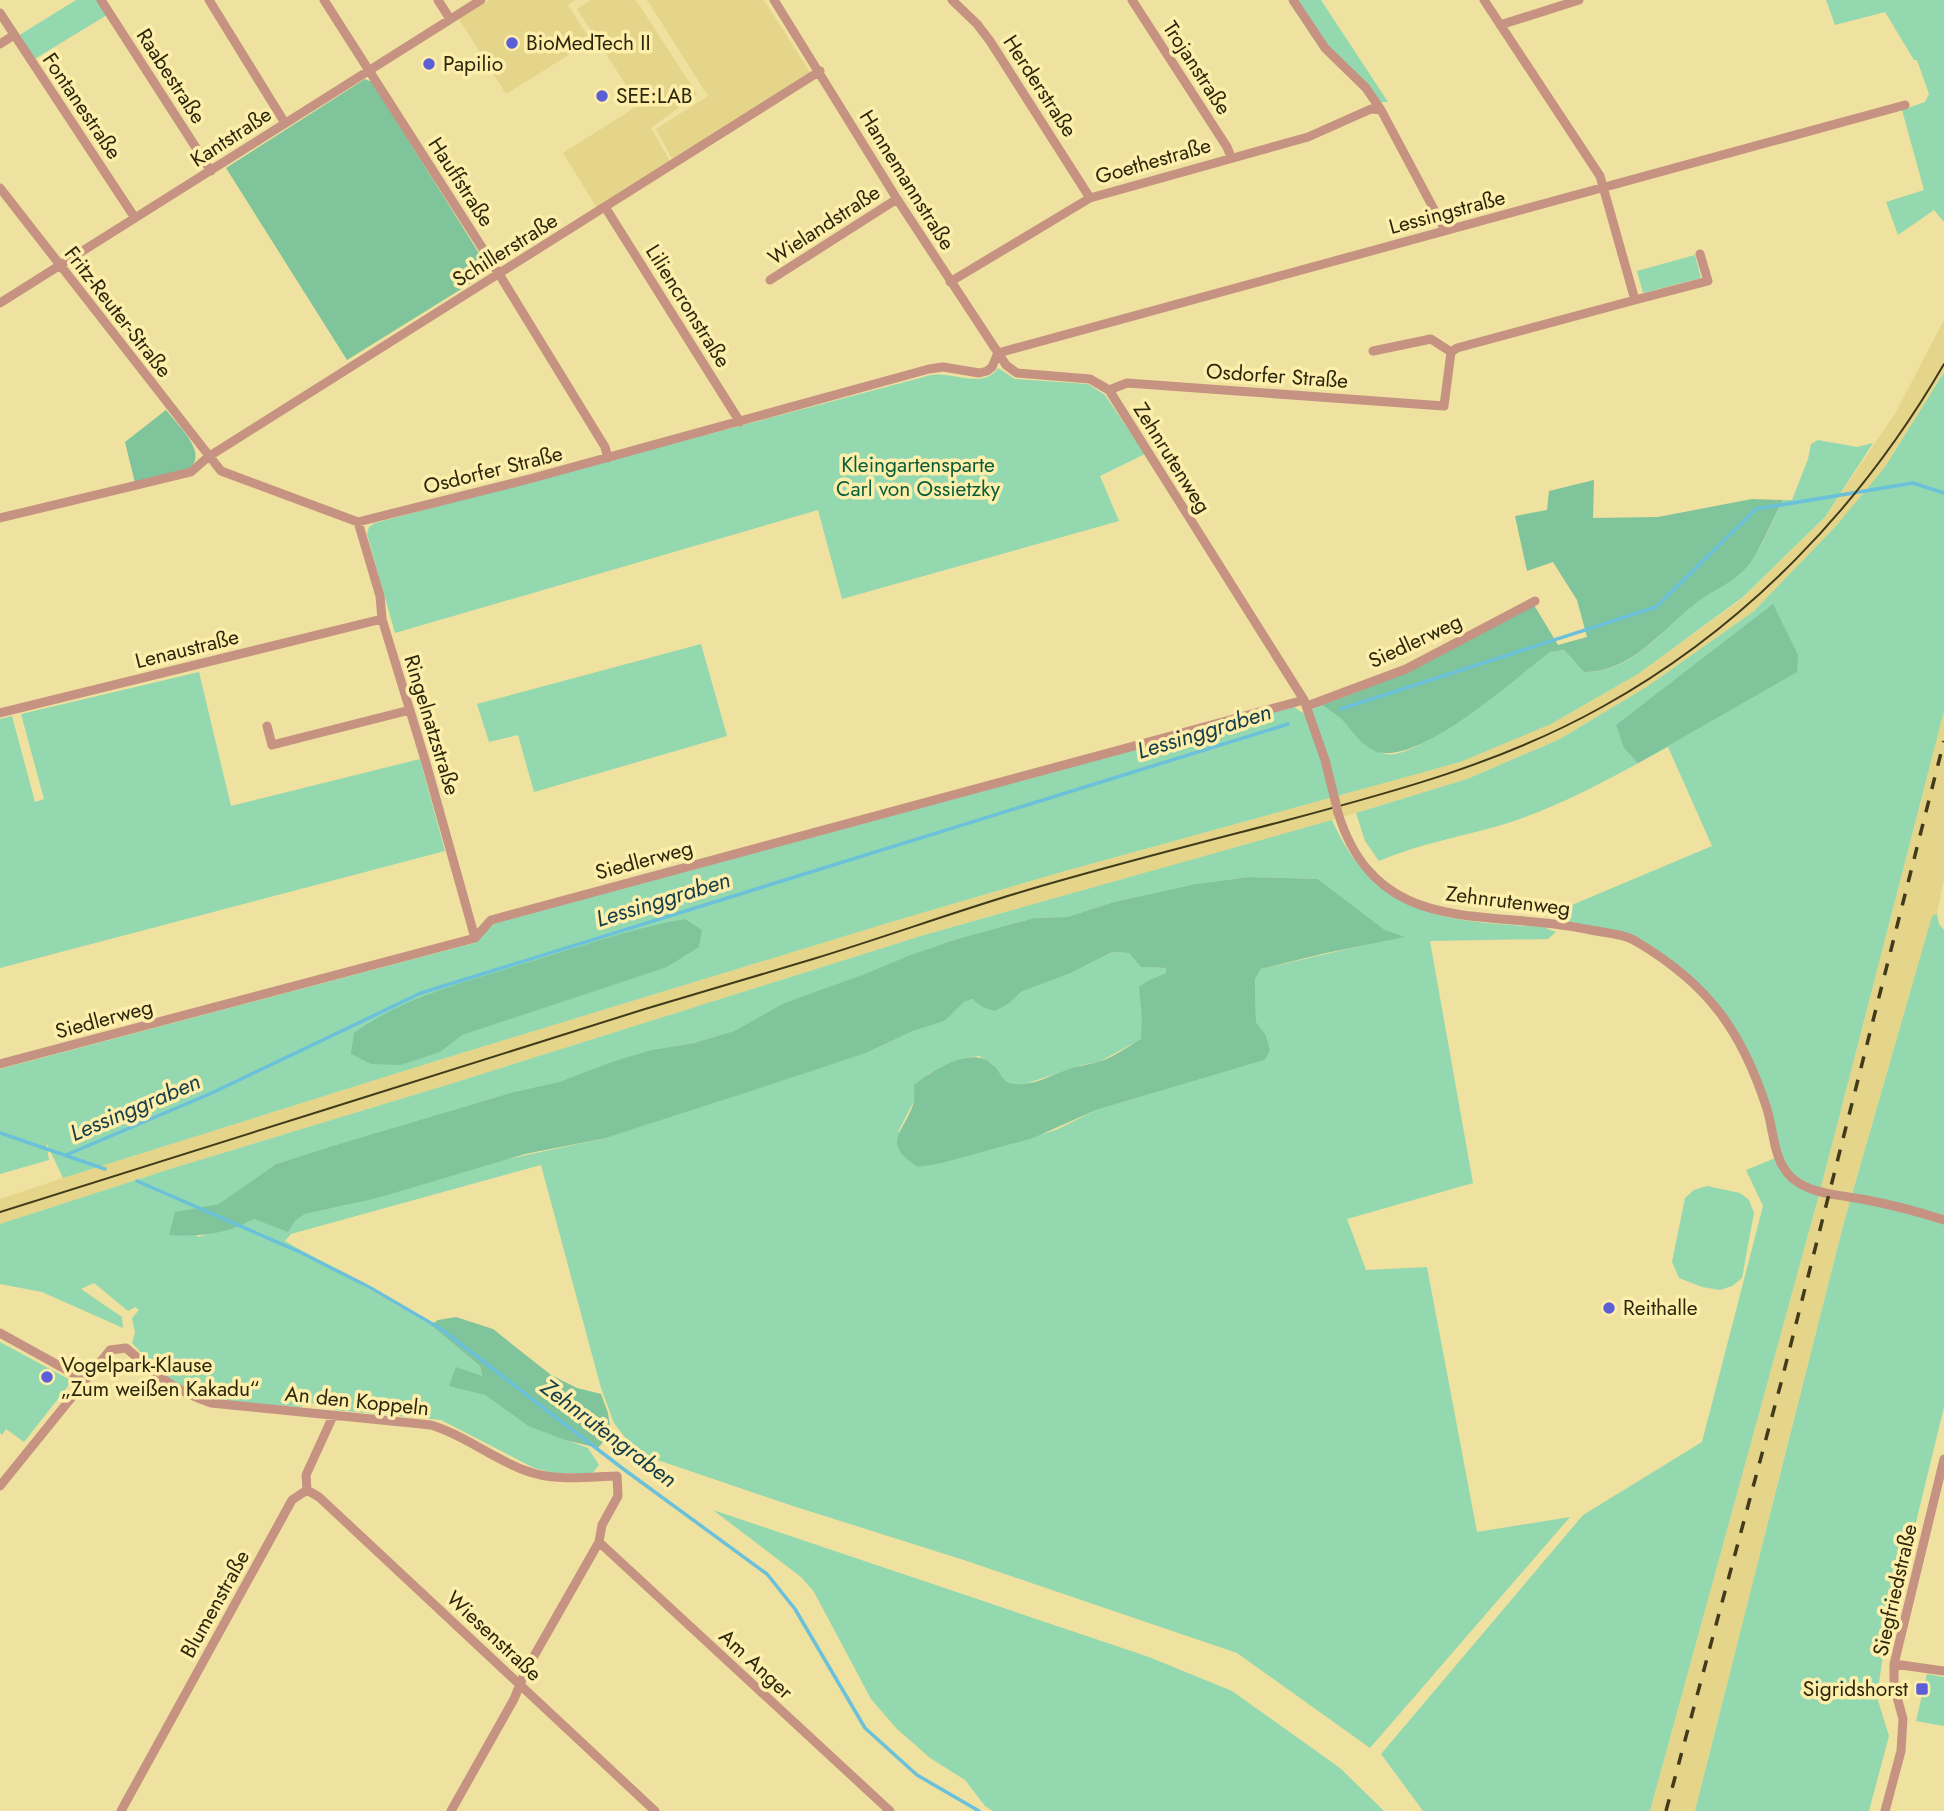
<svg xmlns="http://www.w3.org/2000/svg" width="1944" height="1811" font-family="Jost,sans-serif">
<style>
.built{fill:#e5d58a}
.green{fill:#94d8b0;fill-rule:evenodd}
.forest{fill:#7fc49b}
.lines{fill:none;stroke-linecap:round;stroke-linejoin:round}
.stream{stroke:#6ac1d9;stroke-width:3.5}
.street{stroke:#c69282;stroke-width:9}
.tram{stroke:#413a1b;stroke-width:2}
.rail{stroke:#413a1b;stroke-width:3.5;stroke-dasharray:12 12;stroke-linecap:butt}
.street-bridge{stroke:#c69282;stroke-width:9}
.poi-dot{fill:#5b5ed6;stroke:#fdeeab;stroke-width:2.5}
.labels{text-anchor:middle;stroke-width:7;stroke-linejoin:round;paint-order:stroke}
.poi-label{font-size:21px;fill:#2c260b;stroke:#fdeeab;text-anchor:start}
.street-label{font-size:21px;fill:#2c260b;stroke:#fdeeab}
.park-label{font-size:21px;fill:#085e39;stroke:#fdeeab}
.water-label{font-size:23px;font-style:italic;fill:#153e49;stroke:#fdeeab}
</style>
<rect width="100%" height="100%" fill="#efe19f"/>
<path class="built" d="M490,0H575L568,5L591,41L506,94L459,19Z
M590,0H636L697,94L651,128L670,161L597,208L563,153L639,105L577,9Z
M647,0H764L810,72L672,159L656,129L708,96Z
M1944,320V371L1885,467L1837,526L1754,611L1648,686L1560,739L1467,779L1316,825L924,935L450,1084L170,1169L0,1224V1199L63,1178L439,1060L891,922L1065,871L1359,790L1551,724L1638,674L1743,598L1825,517L1896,412Z
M1944,711V879L1937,914L1932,917L1843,1226L1695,1811H1650L1820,1191Z"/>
<path class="green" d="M76,0H97L107,15L33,60L20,37L21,34Z
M1298,0H1321L1388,102H1379L1328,45Z
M1826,0H1944V222L1934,210L1898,235L1886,202L1924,190L1902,110L1925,102L1929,94L1917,60H1914L1885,12L1835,25Z
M1695,255L1701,278L1643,293L1637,271Z
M998,368L1015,379L1088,384L1105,395L1145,454L1100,476L1119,521L842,599L818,510L395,633L367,534L369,527L375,523L931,375C953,371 984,390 998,368Z
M1944,372V711L1820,1191L1650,1811H1423L1381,1754L1583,1515L1702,1442L1763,1206L1746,1170L1778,1157L1768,1111L1720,1010L1634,940L1561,923L1560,910L1712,846L1668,747C1616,775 1564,805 1508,823C1465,836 1421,843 1379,861L1365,841L1356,813L1467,779L1560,739L1648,686L1754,611L1836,526L1885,467Z
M1818,440L1857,447L1873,443L1825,517L1743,597L1638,674L1551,724L1460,762L1065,871L891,922L439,1060L63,1178L46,1142L49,1160L0,1174V1069L474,943L495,923L1294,707L1303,713L1322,705C1328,709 1334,713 1340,718C1354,731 1365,749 1386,754C1419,761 1521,673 1550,652L1564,650L1584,672C1630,674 1662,630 1695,604C1715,588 1735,584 1751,562C1763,545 1773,519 1783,500H1792L1808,459L1811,444Z
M701,644L727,736L534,792L518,735L489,742L477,704Z
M199,672L231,806L420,759L445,851L0,968V719L12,716L35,802L44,799L21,714Z
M1332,820C1376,919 1447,921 1543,927L1556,932L1548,939L1430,941L1473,1183L1347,1219L1366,1270L1427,1267L1477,1532L1570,1517L1370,1748L1237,1653L967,1561L793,1506L637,1453L614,1423L601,1388L541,1165L291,1234L285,1241L431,1325L480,1366L485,1395L528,1426L588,1448L599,1465L592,1474L554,1473L534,1468L441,1420L335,1410V1405L306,1403L301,1407C271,1404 218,1404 191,1392C167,1381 150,1362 132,1343L135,1333L132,1318L139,1310L135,1307L128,1311L94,1283L81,1289L122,1317L123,1328L42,1292L0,1284V1224L170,1169L450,1084L924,935ZM1249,877L1318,879L1385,930L1369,944L1261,969L1255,979L1256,1022L1266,1035L1270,1050L1265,1060L1096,1110L1056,1130L1008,1144L898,1132L928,1074L965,1058L979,1056L993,1064L1002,1079L1011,1084H1025L1082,1065L1099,1062L1141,1039L1149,980L1166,973V968L1142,967L1129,953L1112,952L1071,973L1021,992L1011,1002L982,1007L972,999L964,1002L945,1021L913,1031L866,1053L606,1138L489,1163L374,1199L305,1214L295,1221L269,1223L253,1219C233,1230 219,1230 198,1237L176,1212L220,1204L276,1164L332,1146L513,1092L559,1082L614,1061L651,1050L694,1043L734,1031L784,1003L866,974L910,955L957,939L1034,918L1067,917L1114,902L1195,884Z
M1937,914L1939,924L1944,930V1407L1882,1662L1877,1697L1889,1736L1869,1811H1695L1843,1226L1932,916Z
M1707,1186L1740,1193L1749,1200L1754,1213L1742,1278L1732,1286L1720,1290L1702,1287L1679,1278L1672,1262L1685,1198L1694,1190Z
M0,1342L72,1381L24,1442L6,1429L2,1435L0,1433Z
M713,1510L1149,1657L1232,1691L1340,1768L1384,1811H993L985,1806L965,1780L930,1758L896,1728L871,1699L814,1592L801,1577Z
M1927,1674L1944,1677V1726L1916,1721Z"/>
<path class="forest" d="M365,79L372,82L487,266V273L347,360L226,168Z
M166,410C178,426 212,455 186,471L135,483L125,442Z
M1594,480L1593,518L1658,517L1752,499L1783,500C1773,518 1762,546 1751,562C1735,584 1715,588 1695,604C1662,630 1630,673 1584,672L1564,650L1550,652C1515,678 1418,768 1375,751C1359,744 1352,729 1340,718C1334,713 1328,709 1322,705L1409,672L1534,605L1558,645L1587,637L1577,600L1553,562L1527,571L1515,516L1547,510L1549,491Z
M1773,604L1798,655L1797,672L1638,763L1624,748L1616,725Z
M1249,877L1318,879L1385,930L1405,937L1326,953L1261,969L1255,979L1256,1022L1266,1035L1270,1050L1265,1060L1096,1110L1033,1138L942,1163L918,1167C878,1142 906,1132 914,1101C915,1096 914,1090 914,1085C932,1071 971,1045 992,1064C1001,1071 1001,1083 1015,1084C1033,1086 1049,1076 1066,1070C1077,1066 1087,1065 1098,1062C1113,1058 1127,1047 1141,1039L1142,1019L1139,987L1149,980L1166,973V968L1141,967L1129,953L1112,952L1071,973L1021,992L1011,1002L995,1011L982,1007L972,999L964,1002L945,1021L913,1031L866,1053L809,1072L606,1138L525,1154L374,1199L305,1214L295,1221L288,1232L254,1219C226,1234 200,1237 169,1235L175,1212L219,1204L276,1164L332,1146L513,1092L559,1082L614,1061L651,1050L694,1043L734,1031L784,1003L865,974L910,955L957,939L1034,918L1067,917L1114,902L1195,884Z
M685,919L702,930L699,947L667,967L462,1035L440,1052L425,1057L400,1065L371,1064L351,1054L354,1033C405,996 466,982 526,963C579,947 630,929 685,919Z
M456,1317L493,1329L551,1375L577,1388L601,1394L608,1413L611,1433L598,1448L565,1440L528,1426L485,1395L449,1386L456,1367L482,1376L480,1366L431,1325L438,1320Z"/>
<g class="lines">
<path class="stream" d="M1341,709L1656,607L1756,509L1913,483L1944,493
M0,1133L105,1169
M66,1155L214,1092L421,993L1288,724
M137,1181L302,1253L369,1287L441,1329L622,1468L767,1574L795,1609L865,1728L917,1775L979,1811"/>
<path class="street" d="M101,0L211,171
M209,0L285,123
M324,0L499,274L605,447L608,458
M438,0L450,19
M774,0L897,199L1006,365L1017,373L1090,379L1109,390L1304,700L1325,760L1335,800
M952,0L977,24L990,41L1090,198
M1132,0L1227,147L1231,157
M1293,0L1325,48L1366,88L1381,110L1445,230
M1484,0L1600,176L1635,300L1708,281L1700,254
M0,13L135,218
M1500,25L1579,0
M0,44L14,35
M0,188L221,471L358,522L533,478L929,369L943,367L979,373L987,371L992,367L998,353
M605,207L740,422
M770,280L897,199
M950,282L1090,198L1308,137L1371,109L1381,110
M0,303L481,0
M1373,351L1431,339L1451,352
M998,353L1905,105
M1109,390L1127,383L1444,406L1451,352L1457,348L1635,300
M0,518L191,472L208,457L820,71
M358,522L380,596L382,619L426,763L475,938
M1307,706L1406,669L1535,601
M0,713L382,619
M267,726L272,745L410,710
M1338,813C1378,942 1491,907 1591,930C1606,933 1625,934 1637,942C1708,984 1742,1031 1767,1109C1774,1131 1773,1161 1792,1178C1811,1195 1843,1195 1867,1200C1893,1205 1919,1212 1944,1220
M0,1064L475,938L491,920L1304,700
M0,1333L85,1380
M0,1486L110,1350L126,1348C158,1375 170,1389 211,1403L431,1425C464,1435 492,1458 524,1470C554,1482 586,1477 617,1476L618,1496L602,1525L599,1542L526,1670L514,1699L451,1811
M307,1490L319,1497L655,1811
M307,1490L306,1475L333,1416
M599,1542L890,1811
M1894,1664L1944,1671
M121,1811L292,1500L307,1490
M1885,1811L1901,1751L1903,1719L1894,1686V1664L1944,1459"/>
<path class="tram" d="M0,1212C215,1145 430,1076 645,1009C701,992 757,976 813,959C882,938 951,913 1021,892C1108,866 1196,844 1284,821C1393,792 1502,763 1602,707C1746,627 1861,507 1944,364"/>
<path class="rail" d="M1666,1811L1781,1383L1944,741"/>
<path class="street-bridge" d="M1335,800L1338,813"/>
</g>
<g class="poi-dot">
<circle cx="512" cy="43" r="7"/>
<circle cx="429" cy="64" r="7"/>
<circle cx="602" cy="96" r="7"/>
<circle cx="1609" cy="1308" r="7"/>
<circle cx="47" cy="1377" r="7"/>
<rect x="1915" y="1682" width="14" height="14" rx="3.5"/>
</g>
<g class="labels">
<g class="poi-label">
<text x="526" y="50">BioMedTech II</text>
<text x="443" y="71">Papilio</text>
<text x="616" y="103">SEE:LAB</text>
<text x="1623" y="1315">Reithalle</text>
<text x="61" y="1372">Vogelpark-Klause<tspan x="61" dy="24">„Zum weißen Kakadu“</tspan></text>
<text x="1908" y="1696" text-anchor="end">Sigridshorst</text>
</g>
<g class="street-label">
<text transform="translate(1197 68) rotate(57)" y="7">Trojanstraße</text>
<text transform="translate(171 76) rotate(57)" y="7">Raabestraße</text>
<text transform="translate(1040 86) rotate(57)" y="7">Herderstraße</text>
<text transform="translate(82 106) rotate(56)" y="7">Fontanestraße</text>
<text transform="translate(231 137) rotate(-33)" y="7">Kantstraße</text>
<text transform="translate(1153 161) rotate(-16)" y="7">Goethestraße</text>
<text transform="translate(907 180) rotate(58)" y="7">Hannemannstraße</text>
<text transform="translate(461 182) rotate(57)" y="7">Hauffstraße</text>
<text transform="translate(1447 212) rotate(-15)" y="7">Lessingstraße</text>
<text transform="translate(824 225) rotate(-33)" y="7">Wielandstraße</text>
<text transform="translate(505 250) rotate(-32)" y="7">Schillerstraße</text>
<text transform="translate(688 306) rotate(58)" y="7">Liliencronstraße</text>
<text transform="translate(118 312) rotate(52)" y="7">Fritz-Reuter-Straße</text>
<text transform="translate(1277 376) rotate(4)" y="7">Osdorfer Straße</text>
<text transform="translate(1172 458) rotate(58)" y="7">Zehnrutenweg</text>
<text transform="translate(493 470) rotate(-14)" y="7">Osdorfer Straße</text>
<text transform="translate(1415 641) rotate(-25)" y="7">Siedlerweg</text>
<text transform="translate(187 649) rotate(-14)" y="7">Lenaustraße</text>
<text transform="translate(432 725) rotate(73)" y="7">Ringelnatzstraße</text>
<text transform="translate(644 860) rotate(-15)" y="7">Siedlerweg</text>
<text transform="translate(1508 901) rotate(7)" y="7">Zehnrutenweg</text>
<text transform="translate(104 1019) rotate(-15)" y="7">Siedlerweg</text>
<text transform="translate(357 1401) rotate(6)" y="7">An den Koppeln</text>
<text transform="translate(1895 1590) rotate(-77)" y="7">Siegfriedstraße</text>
<text transform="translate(215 1604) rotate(-61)" y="7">Blumenstraße</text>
<text transform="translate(494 1636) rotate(43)" y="7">Wiesenstraße</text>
<text transform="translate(756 1664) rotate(43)" y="7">Am Anger</text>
</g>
<g class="park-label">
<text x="918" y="472">Kleingartensparte<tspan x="918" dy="24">Carl von Ossietzky</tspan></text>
</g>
<g class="water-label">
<text transform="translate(1204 731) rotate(-17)" y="8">Lessinggraben</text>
<text transform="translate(663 899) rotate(-17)" y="8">Lessinggraben</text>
<text transform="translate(135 1107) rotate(-23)" y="8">Lessinggraben</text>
<text transform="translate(609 1433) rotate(37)" y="8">Zehnrutengraben</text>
</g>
</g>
</svg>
